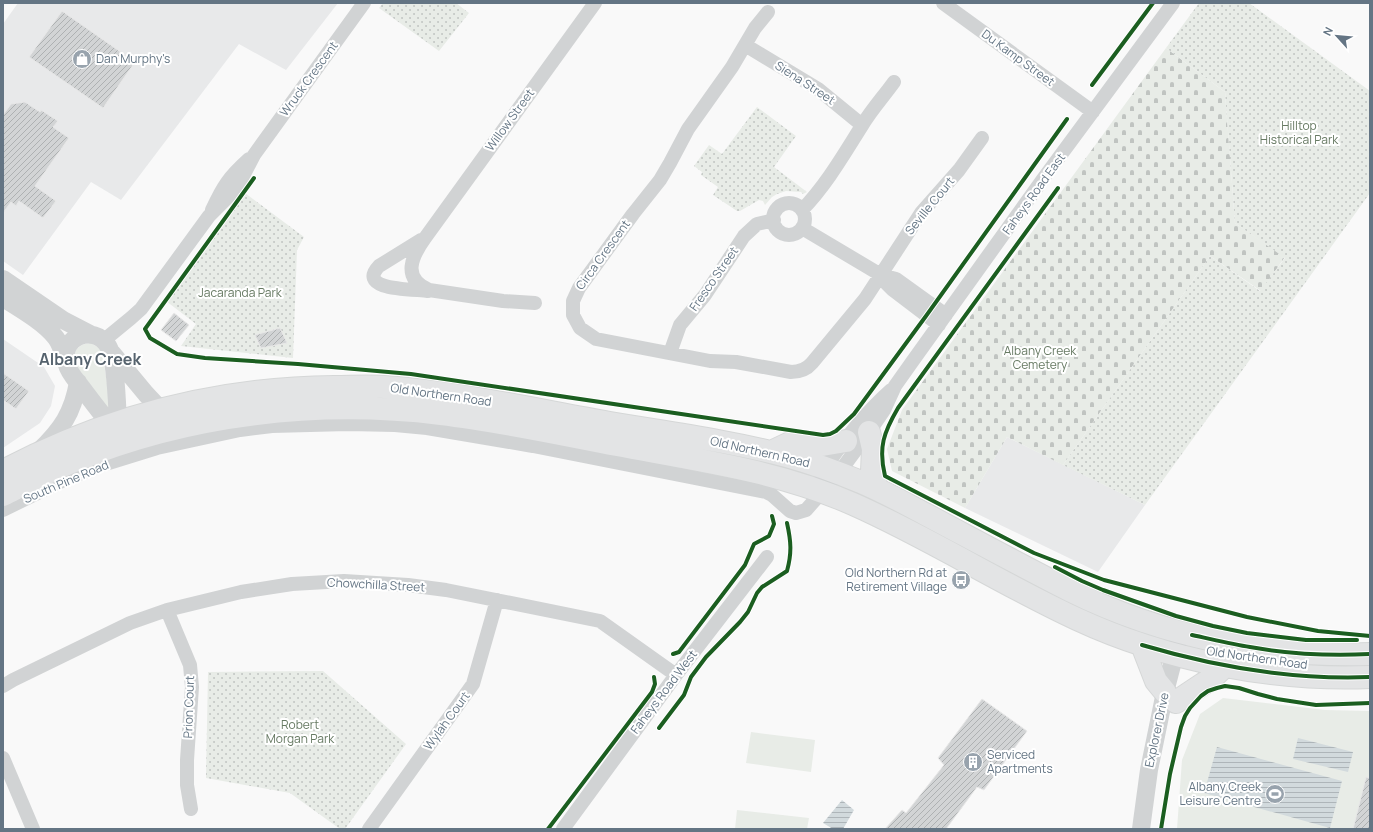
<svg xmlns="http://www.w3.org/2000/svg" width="1373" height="832" font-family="Manrope,sans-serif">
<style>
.built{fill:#e8e9ea}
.green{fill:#e8ece7}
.cemetery{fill:url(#cemetery-stones)}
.park{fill:url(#park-dots)}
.water{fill:url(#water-rules)}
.building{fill:url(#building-hatch);stroke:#e8e8e8}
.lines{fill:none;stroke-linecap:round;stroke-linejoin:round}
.trunk-casing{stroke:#d5d7d7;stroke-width:24}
.minor{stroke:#d1d3d4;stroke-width:14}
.tertiary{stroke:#d1d3d4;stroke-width:18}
.trunk{stroke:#e3e4e5;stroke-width:22}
.cycleway-casing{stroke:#fff;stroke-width:6}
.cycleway{stroke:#1b5e20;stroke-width:4}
.labels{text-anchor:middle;stroke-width:4;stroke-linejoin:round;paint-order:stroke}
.street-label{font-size:12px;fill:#647584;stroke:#fff}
.poi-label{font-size:12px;fill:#647584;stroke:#fff;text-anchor:start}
.park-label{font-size:12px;fill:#677a63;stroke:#fff}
.district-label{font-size:16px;font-weight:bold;fill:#56636e;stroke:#fff}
</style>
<defs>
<pattern id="cemetery-stones" width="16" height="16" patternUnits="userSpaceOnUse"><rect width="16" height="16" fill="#e8ece7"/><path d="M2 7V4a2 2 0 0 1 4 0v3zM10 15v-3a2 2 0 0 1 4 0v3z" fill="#c0c4c1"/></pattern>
<pattern id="park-dots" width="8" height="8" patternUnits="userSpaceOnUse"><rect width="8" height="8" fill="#e8ece7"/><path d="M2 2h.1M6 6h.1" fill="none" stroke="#c0c4c1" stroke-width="1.8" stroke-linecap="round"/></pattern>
<pattern id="water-rules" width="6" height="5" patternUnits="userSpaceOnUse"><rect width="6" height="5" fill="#d2dadd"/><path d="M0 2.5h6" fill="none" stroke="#aeb5b9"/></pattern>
<pattern id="building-hatch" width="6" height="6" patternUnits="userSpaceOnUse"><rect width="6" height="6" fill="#d2d4d5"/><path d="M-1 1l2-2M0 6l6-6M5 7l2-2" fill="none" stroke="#aeb1b2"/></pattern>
</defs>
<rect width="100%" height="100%" fill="#f9f9f9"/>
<path class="built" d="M18,3H338L286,70L239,44L121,200L91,182L23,275L3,261V24Z
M3,339L44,367L55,386L51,406L40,423L3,448Z
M1007,437L1145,505L1098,572L965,508Z"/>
<path class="green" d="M91,343L102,350L111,410L108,411L76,365C70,352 78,344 91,343Z
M1223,698L1325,710L1370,711V829H1177L1182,760L1200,714Z
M751,732L815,740L811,772L746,763Z
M737,810L809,818L807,829H735Z"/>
<path class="cemetery" d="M1166,48L1225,92L1235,223L1285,257L1261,291L1210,256L1063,465L1007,437L965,508L892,471L887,449L902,410Z"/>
<path class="park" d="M383,3H456L469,13L439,51L379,8Z
M1199,3H1249L1370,91V193L1145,505L1063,465L1210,256L1260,291L1285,258L1235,223L1225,92L1166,48Z
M757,107L796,136L774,167L807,192L803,194L801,192L786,191L777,194L772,197L765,205L763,201L759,200L740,211H737L713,195L718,187L701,175L702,172L694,166L709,145L722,154Z
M245,193L304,237L297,250L293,358L181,346L196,324L166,301Z
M323,671L406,744L345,829H340L290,793L206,778L208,672Z"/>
<path class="water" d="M1298,738L1353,752L1348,772L1293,759Z
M1217,747L1342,781L1330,828L1204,793Z
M842,800L854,810L843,829H833L823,823Z"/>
<path class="building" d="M62,11L135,62L103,108L29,57Z
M25,102L40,112L41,110L58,121L53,127L69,138L35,186L56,201L43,218L19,201L16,206L11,202L3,213V115L11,104Z
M174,313L189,325L176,341L161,330Z
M280,328L287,343L261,348L255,335Z
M3,373L29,391L16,409L3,400Z
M982,699L1027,731L984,790L977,787L946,829H885L902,810L906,813L944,765L938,758Z
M1366,777L1370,778V829H1353Z"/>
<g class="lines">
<defs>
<path id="trunk" d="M869,432L873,449L872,471L877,489
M771,452L790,443L822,445L846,441
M3,471C106,417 217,388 334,387C350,387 367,386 384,387C458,392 536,410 610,423C669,433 729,441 787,456C812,463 837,472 861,482C883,491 904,503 925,514C974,540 1022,566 1071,591C1164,637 1267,657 1370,654
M3,495C27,483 50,471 74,461C189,414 317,399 441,414C500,421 559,434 617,445C697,460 779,471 853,504C930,538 1001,584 1077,619C1165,660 1272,681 1370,677
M1142,645L1156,681L1165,692
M1176,702L1203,684L1211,679L1225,666"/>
</defs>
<use href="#trunk" class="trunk-casing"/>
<path class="minor" d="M943,3L1093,112
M768,12L755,28L732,67L688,129L670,163L660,180L633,214L579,288L573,301V315L580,328L596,339L710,361L736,362L791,372C800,372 807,369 812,363L865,299L921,213L959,170L982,138
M745,45L818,89L862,125
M773 219a16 16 0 1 1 32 0a16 16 0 1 1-32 0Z
M212,210C223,186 229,177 249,159
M802,210C827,184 844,154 863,124C872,109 884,96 894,82
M802,228L881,275L896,279L946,315
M421,240L379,266C355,291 416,289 428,291
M881,275L887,284L893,290L939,325
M535,303L503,301L429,290C401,278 412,256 425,238L595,3
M103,341L131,318L141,309L209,216L229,196L241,180L254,155L364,3
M670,353L680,325L705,295L744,236L757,224L774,220
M821,474C840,445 865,413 891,390
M3,510L64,480L99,466L157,448L240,430L272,426L348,424L395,425L427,428L533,446L766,492L772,495L790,511L796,513L806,510L838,474L869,432L884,410L895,386L912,362L1043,179L1173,3
M167,610L190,665L192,687L187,760V785L191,809
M3,686L13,680L130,623L167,610L241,592L292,584L344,581L408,585L446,590L600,621L676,675
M3,758L33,829
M369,829L473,684L497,600
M563,829L676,675L767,557"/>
<path class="tertiary" d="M3,279L63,320L90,334
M3,298C19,308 45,323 56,338C61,345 63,353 66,361
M112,353L146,394L161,410
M110,424C100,412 91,400 82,388C77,381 69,373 67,365C58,337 94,323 108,346C116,358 117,405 118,422
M39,451C61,430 73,413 78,382
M1141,829L1149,770L1165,692L1178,642"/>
<use href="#trunk" class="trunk"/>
<defs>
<path id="cycleway" d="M1092,85L1153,3
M254,178L145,329L150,338L177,354L205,358L298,364L411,374L823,435L830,434L836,431L854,414L926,316L1067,119
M1058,188L898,408C884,432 878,447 885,476L1034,553L1104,580L1247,617L1318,631L1370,636
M1055,567L1082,581L1103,590L1176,616L1213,626L1247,633L1306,640H1357
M1192,635C1211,639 1231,644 1250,647C1289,654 1330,656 1370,654
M1142,645C1216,667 1293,680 1370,677
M673,654L679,652L745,565L754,544L769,536L774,524L772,516
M659,728L684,695L691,677L706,657L740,622L748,612L757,593L762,587L787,571C792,553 791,541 787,523
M548,829L652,692L655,684L654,677
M1161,829L1170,774L1181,727L1185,716L1190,708L1201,696L1208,691L1217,688L1225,686L1239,688L1258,694L1277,699L1316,705L1370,703"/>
</defs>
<use href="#cycleway" class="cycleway-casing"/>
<use href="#cycleway" class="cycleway"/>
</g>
<defs>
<symbol id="shop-disc" viewBox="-11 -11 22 22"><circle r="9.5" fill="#98a3ad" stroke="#fff"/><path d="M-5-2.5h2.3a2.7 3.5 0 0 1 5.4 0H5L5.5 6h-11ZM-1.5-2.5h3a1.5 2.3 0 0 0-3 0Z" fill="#fff"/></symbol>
<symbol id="bus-disc" viewBox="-11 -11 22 22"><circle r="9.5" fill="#98a3ad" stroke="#fff"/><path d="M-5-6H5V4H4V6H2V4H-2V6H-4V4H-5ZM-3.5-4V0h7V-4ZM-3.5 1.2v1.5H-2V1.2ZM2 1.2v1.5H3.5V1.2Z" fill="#fff"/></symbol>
<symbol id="building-disc" viewBox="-11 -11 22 22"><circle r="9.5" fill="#98a3ad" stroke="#fff"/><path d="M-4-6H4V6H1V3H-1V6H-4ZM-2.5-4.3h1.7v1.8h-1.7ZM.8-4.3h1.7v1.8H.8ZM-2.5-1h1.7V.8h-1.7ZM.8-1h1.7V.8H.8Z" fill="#fff"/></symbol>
<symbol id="stadium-disc" viewBox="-11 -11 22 22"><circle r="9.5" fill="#98a3ad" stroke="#fff"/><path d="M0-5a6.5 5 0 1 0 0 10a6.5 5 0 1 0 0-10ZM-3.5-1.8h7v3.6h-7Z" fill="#fff"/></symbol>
</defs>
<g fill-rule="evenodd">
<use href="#shop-disc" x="71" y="48" width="22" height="22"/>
<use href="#bus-disc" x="950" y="569" width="22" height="22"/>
<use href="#building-disc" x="962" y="751" width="22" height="22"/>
<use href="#stadium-disc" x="1264" y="783" width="22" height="22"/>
</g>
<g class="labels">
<g class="street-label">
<text transform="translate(1018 58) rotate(36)" y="4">Du Kamp Street</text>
<text transform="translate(309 79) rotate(-54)" y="4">Wruck Crescent</text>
<text transform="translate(805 83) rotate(33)" y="4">Siena Street</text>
<text transform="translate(510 120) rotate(-54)" y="4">Willow Street</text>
<text transform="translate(1034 194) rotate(-54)" y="4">Faheys Road East</text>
<text transform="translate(930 206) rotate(-51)" y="4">Seville Court</text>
<text transform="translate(603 255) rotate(-54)" y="4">Circa Crescent</text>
<text transform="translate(714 279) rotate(-55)" y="4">Fresco Street</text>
<text transform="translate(441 395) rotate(8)" y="4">Old Northern Road</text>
<text transform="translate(760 452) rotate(13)" y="4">Old Northern Road</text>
<text transform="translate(66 482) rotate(-23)" y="4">South Pine Road</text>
<text transform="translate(376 585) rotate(3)" y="4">Chowchilla Street</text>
<text transform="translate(1257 658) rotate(8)" y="4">Old Northern Road</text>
<text transform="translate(664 692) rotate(-53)" y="4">Faheys Road West</text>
<text transform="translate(189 707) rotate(-88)" y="4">Prion Court</text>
<text transform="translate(447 721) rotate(-54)" y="4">Wylah Court</text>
<text transform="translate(1157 730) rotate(-78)" y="4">Explorer Drive</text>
</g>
<g class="poi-label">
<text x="96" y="63">Dan Murphy's</text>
<text x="947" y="577" text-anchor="end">Old Northern Rd at<tspan x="947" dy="14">Retirement Village</tspan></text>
<text x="987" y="759">Serviced<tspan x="987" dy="14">Apartments</tspan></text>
<text x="1261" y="791" text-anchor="end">Albany Creek<tspan x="1261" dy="14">Leisure Centre</tspan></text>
</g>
<g class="park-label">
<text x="1299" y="130">Hilltop<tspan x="1299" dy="14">Historical Park</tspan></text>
<text x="240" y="297">Jacaranda Park</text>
<text x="1040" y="355">Albany Creek<tspan x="1040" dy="14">Cemetery</tspan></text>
<text x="300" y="729">Robert<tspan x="300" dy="14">Morgan Park</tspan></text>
</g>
<g class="district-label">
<text x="90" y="365">Albany Creek</text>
</g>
</g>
<rect width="1373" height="832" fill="none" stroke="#647584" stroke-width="8"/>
<g transform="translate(1337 36) rotate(297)" stroke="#ffffff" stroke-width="3" paint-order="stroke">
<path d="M0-3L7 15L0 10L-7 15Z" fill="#647584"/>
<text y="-6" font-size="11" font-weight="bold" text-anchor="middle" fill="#647584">N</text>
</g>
</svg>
